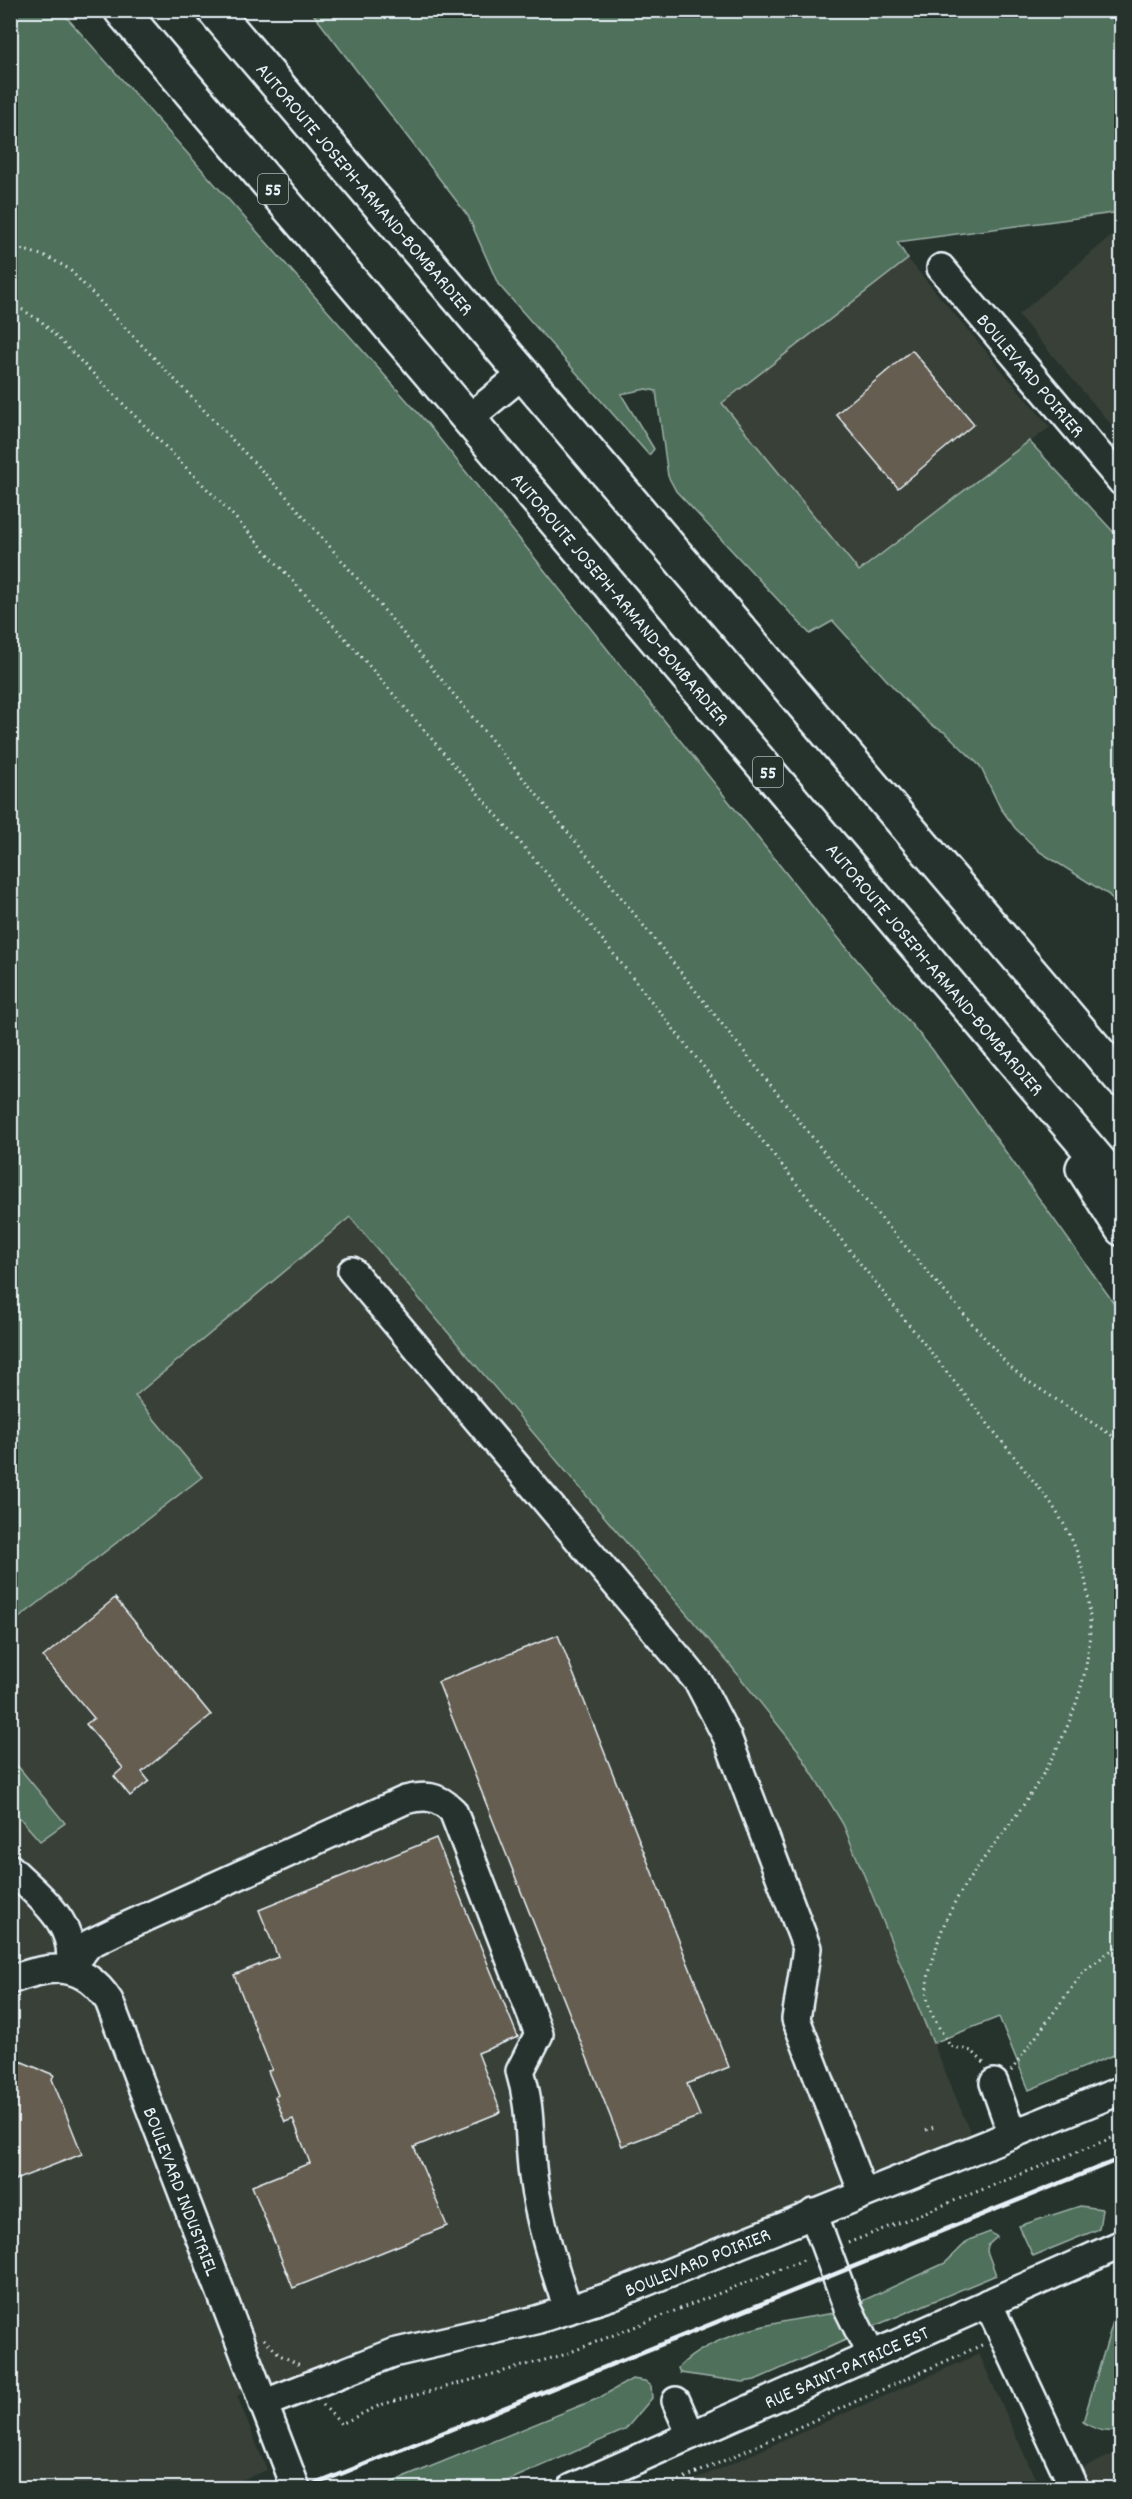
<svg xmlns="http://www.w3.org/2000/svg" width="1132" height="2499" font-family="Dekko,sans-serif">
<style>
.built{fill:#394037}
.green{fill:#50705a;stroke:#9cb0a9;stroke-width:1.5}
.building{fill:#655d4f;stroke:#e8f1f8;stroke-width:1.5}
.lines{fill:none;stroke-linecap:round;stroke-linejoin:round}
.minor-casing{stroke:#e8f1f8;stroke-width:32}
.highway-casing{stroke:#e8f1f8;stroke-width:38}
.path{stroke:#e8f1f8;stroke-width:3;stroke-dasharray:1.5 4.5;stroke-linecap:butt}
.minor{stroke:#26332d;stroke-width:27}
.highway{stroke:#26332d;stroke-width:33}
.rail{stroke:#e8f1f8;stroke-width:4.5}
.labels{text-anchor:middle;stroke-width:4.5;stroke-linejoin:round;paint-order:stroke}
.shield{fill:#26332d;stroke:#aeb8bb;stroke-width:1.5}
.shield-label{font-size:18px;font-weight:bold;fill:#e8f1f8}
.street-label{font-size:20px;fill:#e8f1f8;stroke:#26332d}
</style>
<rect width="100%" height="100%" fill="#26332d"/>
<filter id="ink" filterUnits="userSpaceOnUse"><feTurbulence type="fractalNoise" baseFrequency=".0167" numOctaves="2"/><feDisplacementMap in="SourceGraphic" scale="12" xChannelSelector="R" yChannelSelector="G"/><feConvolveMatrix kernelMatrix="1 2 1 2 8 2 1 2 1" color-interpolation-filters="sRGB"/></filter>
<g filter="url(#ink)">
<path class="built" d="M1121,228V436L1018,315Z
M908,259L1050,427L859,571L722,403Z
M350,1217L731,1666L798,1750L843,1824L971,2134L569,2296L373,2345L237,2396L267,2470L221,2488H11L10,1808L40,1841L64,1823L11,1758V1624L201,1477L134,1396Z
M979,2354L1039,2487L1121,2451V2488H676Z"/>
<path class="green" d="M61,11L427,423L825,922L932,1049L1121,1313V2052L1029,2090L999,2017L933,2043L843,1824L798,1750L731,1666L350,1217L135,1396L202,1477L11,1624L10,11Z
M311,11H1121V212L897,242L908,259L722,403L859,571L1029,441L1121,540V911L1109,895L1040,852L1015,828L1000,807L980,766L946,733L931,725L904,699L833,621L810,634L676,491L668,476L656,391L646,389L621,394L654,449L649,455L498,284L468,216Z
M11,1758L65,1823L40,1841L11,1808Z
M1080,2206L1102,2209L1099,2229L1033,2256L1019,2226Z
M990,2232L997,2237L988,2245L987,2251L996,2275L872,2327L859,2309L864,2300L945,2263L969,2240Z
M1121,2301V2430C1107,2434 1095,2430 1083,2422L1115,2315Z
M842,2312L850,2338L755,2380L743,2382L680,2373L678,2368C713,2330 793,2319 842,2312Z
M632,2379L645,2381L651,2386L652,2398L625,2430L491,2488H385L393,2482L599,2398Z"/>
<path class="building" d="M912,350L974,424L898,488L836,414Z
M115,1598L211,1715L142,1772L149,1781L130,1796L114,1776L123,1768L86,1724L94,1718L43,1657Z
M558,1635L729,2067L687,2084L700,2116L622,2146L438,1682Z
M436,1838L518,2037L478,2053L501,2112L414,2147L447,2226L293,2288L252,2186L310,2163L293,2119L285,2122L275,2097L278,2095L268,2071L272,2070L234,1975L278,1957L259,1910Z
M10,2057L54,2075L52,2079L82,2154L10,2182Z"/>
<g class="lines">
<defs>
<g id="minor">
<path id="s1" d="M941,268L1122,482"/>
<path d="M468,419L523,374"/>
<path d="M352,1271L686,1667L699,1683L727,1737L807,1948L796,2019L863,2193"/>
<path d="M10,1868C39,1897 80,1925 69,1970"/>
<path d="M69,1970L89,1944L118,1930L405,1800C425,1795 437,1795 453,1811L539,2034L520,2071C532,2110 528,2138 533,2176C539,2222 554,2267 568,2310"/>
<path id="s2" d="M10,1980C51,1965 82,1960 109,2001L296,2488"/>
<path d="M994,2083L1012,2134"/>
<path d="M813,2213L848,2308L871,2355"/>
<path d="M988,2303L1074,2488"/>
<path d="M676,2401L691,2435"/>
<path id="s3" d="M263,2404L393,2353L536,2320L611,2296L1122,2090"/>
<path id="s4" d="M572,2488L1122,2244"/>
</g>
<g id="highway">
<path id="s5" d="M121,10L1122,1188"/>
<path id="s6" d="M214,10L1122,1080"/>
<path d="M1083,1168L1122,1229"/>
</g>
</defs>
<use href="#minor" class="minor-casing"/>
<use href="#highway" class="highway-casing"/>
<path class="path" d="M10,246L48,257L69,269L286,496L369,592L604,876L828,1157L1008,1365L1026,1380L1122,1442
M10,307L23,310L42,322L230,512L353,647L589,923L1051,1503C1058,1515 1066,1526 1071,1538C1118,1640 1070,1743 1009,1825C980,1864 948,1901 936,1949C932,1964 925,1981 927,1997C929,2015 942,2031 950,2046L972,2051L985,2064
M1011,2071L1083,1972L1122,1942
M926,2130L937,2126
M848,2243L1122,2134
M264,2339L280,2355L300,2365
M323,2405L341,2424L380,2405L563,2355L806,2259
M663,2488L984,2344"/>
<use href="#minor" class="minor"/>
<use href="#highway" class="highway"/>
<path class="rail" d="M306,2488L1122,2158"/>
</g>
</g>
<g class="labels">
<g class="shield">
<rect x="258" y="174" width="30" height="30" rx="4.5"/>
<rect x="753" y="757" width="30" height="30" rx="4.5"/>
</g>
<g class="shield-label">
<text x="273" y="195">55</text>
<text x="768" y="778">55</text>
</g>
<g class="street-label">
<text dy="7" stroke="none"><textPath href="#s6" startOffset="234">AUTOROUTE JOSEPH-ARMAND-BOMBARDIER</textPath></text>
<text dy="7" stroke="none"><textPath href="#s1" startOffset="140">BOULEVARD POIRIER</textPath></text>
<text dy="7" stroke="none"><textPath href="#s5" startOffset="772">AUTOROUTE JOSEPH-ARMAND-BOMBARDIER</textPath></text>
<text dy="7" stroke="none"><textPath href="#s5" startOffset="1258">AUTOROUTE JOSEPH-ARMAND-BOMBARDIER</textPath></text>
<text dy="7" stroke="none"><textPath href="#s2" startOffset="316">BOULEVARD INDUSTRIEL</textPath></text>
<text dy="7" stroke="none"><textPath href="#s3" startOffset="458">BOULEVARD POIRIER</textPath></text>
<text dy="7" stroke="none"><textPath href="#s4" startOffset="300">RUE SAINT-PATRICE EST</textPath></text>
</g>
</g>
<rect width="1132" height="2499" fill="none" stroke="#26332d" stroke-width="36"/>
<rect x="18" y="18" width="1096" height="2463" fill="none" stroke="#e8f1f8" stroke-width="2" filter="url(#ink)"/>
</svg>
